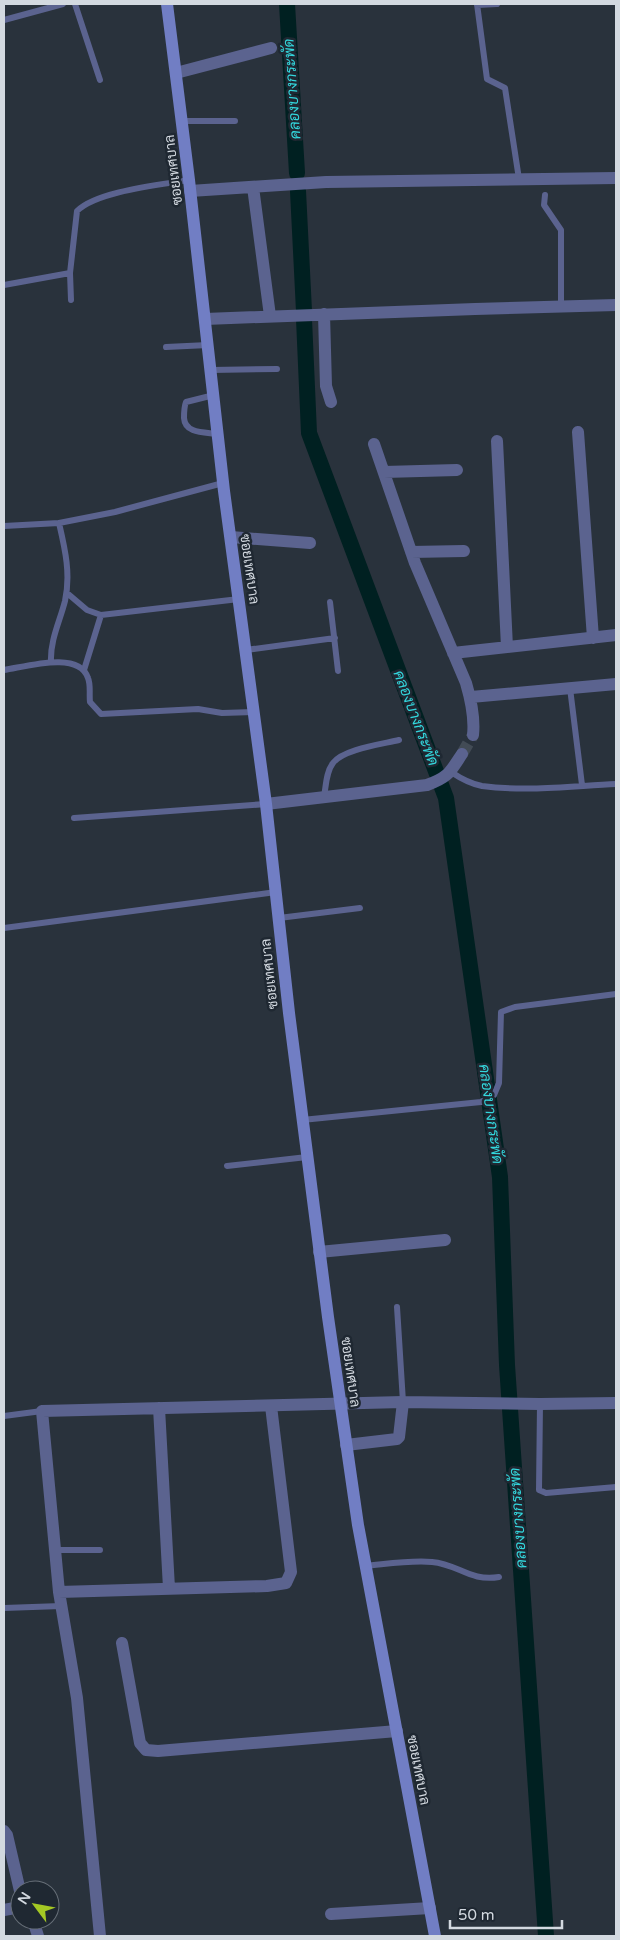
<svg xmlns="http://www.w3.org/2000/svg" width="620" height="1940" font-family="'Varela Round',Sarabun,sans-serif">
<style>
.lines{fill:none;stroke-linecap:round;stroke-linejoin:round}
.canal{stroke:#002021;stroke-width:16}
.street-tunnel{stroke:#424b55;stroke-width:12;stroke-dasharray:12 6;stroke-linecap:butt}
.lane{stroke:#5b638f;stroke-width:6}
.street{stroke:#5b638f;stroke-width:12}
.secondary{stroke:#717ec4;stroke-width:12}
.labels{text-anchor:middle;stroke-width:5;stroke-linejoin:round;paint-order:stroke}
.street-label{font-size:14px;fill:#d3d9e0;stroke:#1f2832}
.water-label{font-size:15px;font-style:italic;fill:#33d7dd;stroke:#1f2832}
</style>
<rect width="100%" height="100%" fill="#29323c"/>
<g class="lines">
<path class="canal" d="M287,4L297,173
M298,191L304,311
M304,319L309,433L446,798L500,1177L507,1365L546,1936"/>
<path class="street-tunnel" d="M462,754L473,735"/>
<path class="lane" d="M75,4L100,80
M477,4L487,79L505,88L519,179
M477,5L497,4
M4,20L63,4
M182,121H235
M545,195L544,205L561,230V307
M4,285L70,273
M71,300L70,273L77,211C97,191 160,185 189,180
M166,347L208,345
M211,370L277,369
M214,395L186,402C184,407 184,412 184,418C185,434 205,432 218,434
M4,526L59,523L115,512L223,483
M67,593L87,610L101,615L239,599
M330,602L338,671
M246,650L335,638
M51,662C50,640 60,621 65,601C71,574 65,549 59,523
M4,670C25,667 79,650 88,678C91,685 89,695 90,702L101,714L198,709L222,713L254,712
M84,670L101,615
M570,688L582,785
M451,772C460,778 471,784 482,786C526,792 572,786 616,784
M324,797C326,786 326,772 333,763C343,749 383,744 399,740
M74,818L266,804
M279,918L360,908
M4,928L276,892
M302,1120L481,1102L494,1095L499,1083L501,1012L515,1007L616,994
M227,1166L307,1157
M397,1307L403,1402
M540,1404L539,1490L546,1493L616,1487
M4,1416L42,1411
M54,1550H100
M365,1566C387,1564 410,1560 432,1562C458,1564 470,1582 499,1577
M4,1608L61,1606"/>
<path class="street" d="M176,73L271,48
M253,187L270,316
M190,191L326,182L616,178
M324,314L326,386L331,402
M205,319L475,309L616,305
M578,432L593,638
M497,441L507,647
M374,444L415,563L466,683C471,700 475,717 473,735
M384,472L457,470
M231,537L310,543
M411,552L464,551
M453,653L616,635
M471,697L616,684
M266,804L427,785C449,777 450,772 462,754
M319,1252L445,1240
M159,1408L169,1588
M346,1445L397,1439L399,1437L403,1402
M59,1592L267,1586L286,1583L291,1572L271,1406
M122,1643L140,1743L146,1750L158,1751L397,1731
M4,1831L7,1835L20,1891
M4,1910L20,1907
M331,1914L430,1908
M33,1920L38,1936
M100,1936L77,1698L59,1592L42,1411L403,1402L540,1404L616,1403"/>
<path class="secondary" d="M167,4L189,180L224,491L266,804L289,1013L328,1317L358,1525L435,1936"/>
</g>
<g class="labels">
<g class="street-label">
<text transform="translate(173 170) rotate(-97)" y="5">ซอยเทศบาล</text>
<text transform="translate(250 569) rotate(82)" y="5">ซอยเทศบาล</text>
<text transform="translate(269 974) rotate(-96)" y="5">ซอยเทศบาล</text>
<text transform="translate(351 1372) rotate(82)" y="5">ซอยเทศบาล</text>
<text transform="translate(419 1770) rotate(79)" y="5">ซอยเทศบาล</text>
</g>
<g class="water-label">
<text transform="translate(292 89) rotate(-94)" y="5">คลองบางกระพัด</text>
<text transform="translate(416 718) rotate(69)" y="5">คลองบางกระพัด</text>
<text transform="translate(491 1114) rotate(82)" y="5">คลองบางกระพัด</text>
<text transform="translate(518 1518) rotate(-94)" y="5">คลองบางกระพัด</text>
</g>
</g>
<rect width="620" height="1940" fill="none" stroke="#d3d9e0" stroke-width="10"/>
<g transform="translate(35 1905) rotate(302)"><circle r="24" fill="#1f2832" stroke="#676f78"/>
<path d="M0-4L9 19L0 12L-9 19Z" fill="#a4c824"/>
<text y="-8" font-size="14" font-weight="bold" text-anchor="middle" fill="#d3d9e0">N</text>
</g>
<path d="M450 1920v8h112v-8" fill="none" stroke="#d3d9e0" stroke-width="2.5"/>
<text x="458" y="1920" font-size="15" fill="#d3d9e0" stroke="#1f2832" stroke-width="4" paint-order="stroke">50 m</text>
</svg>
